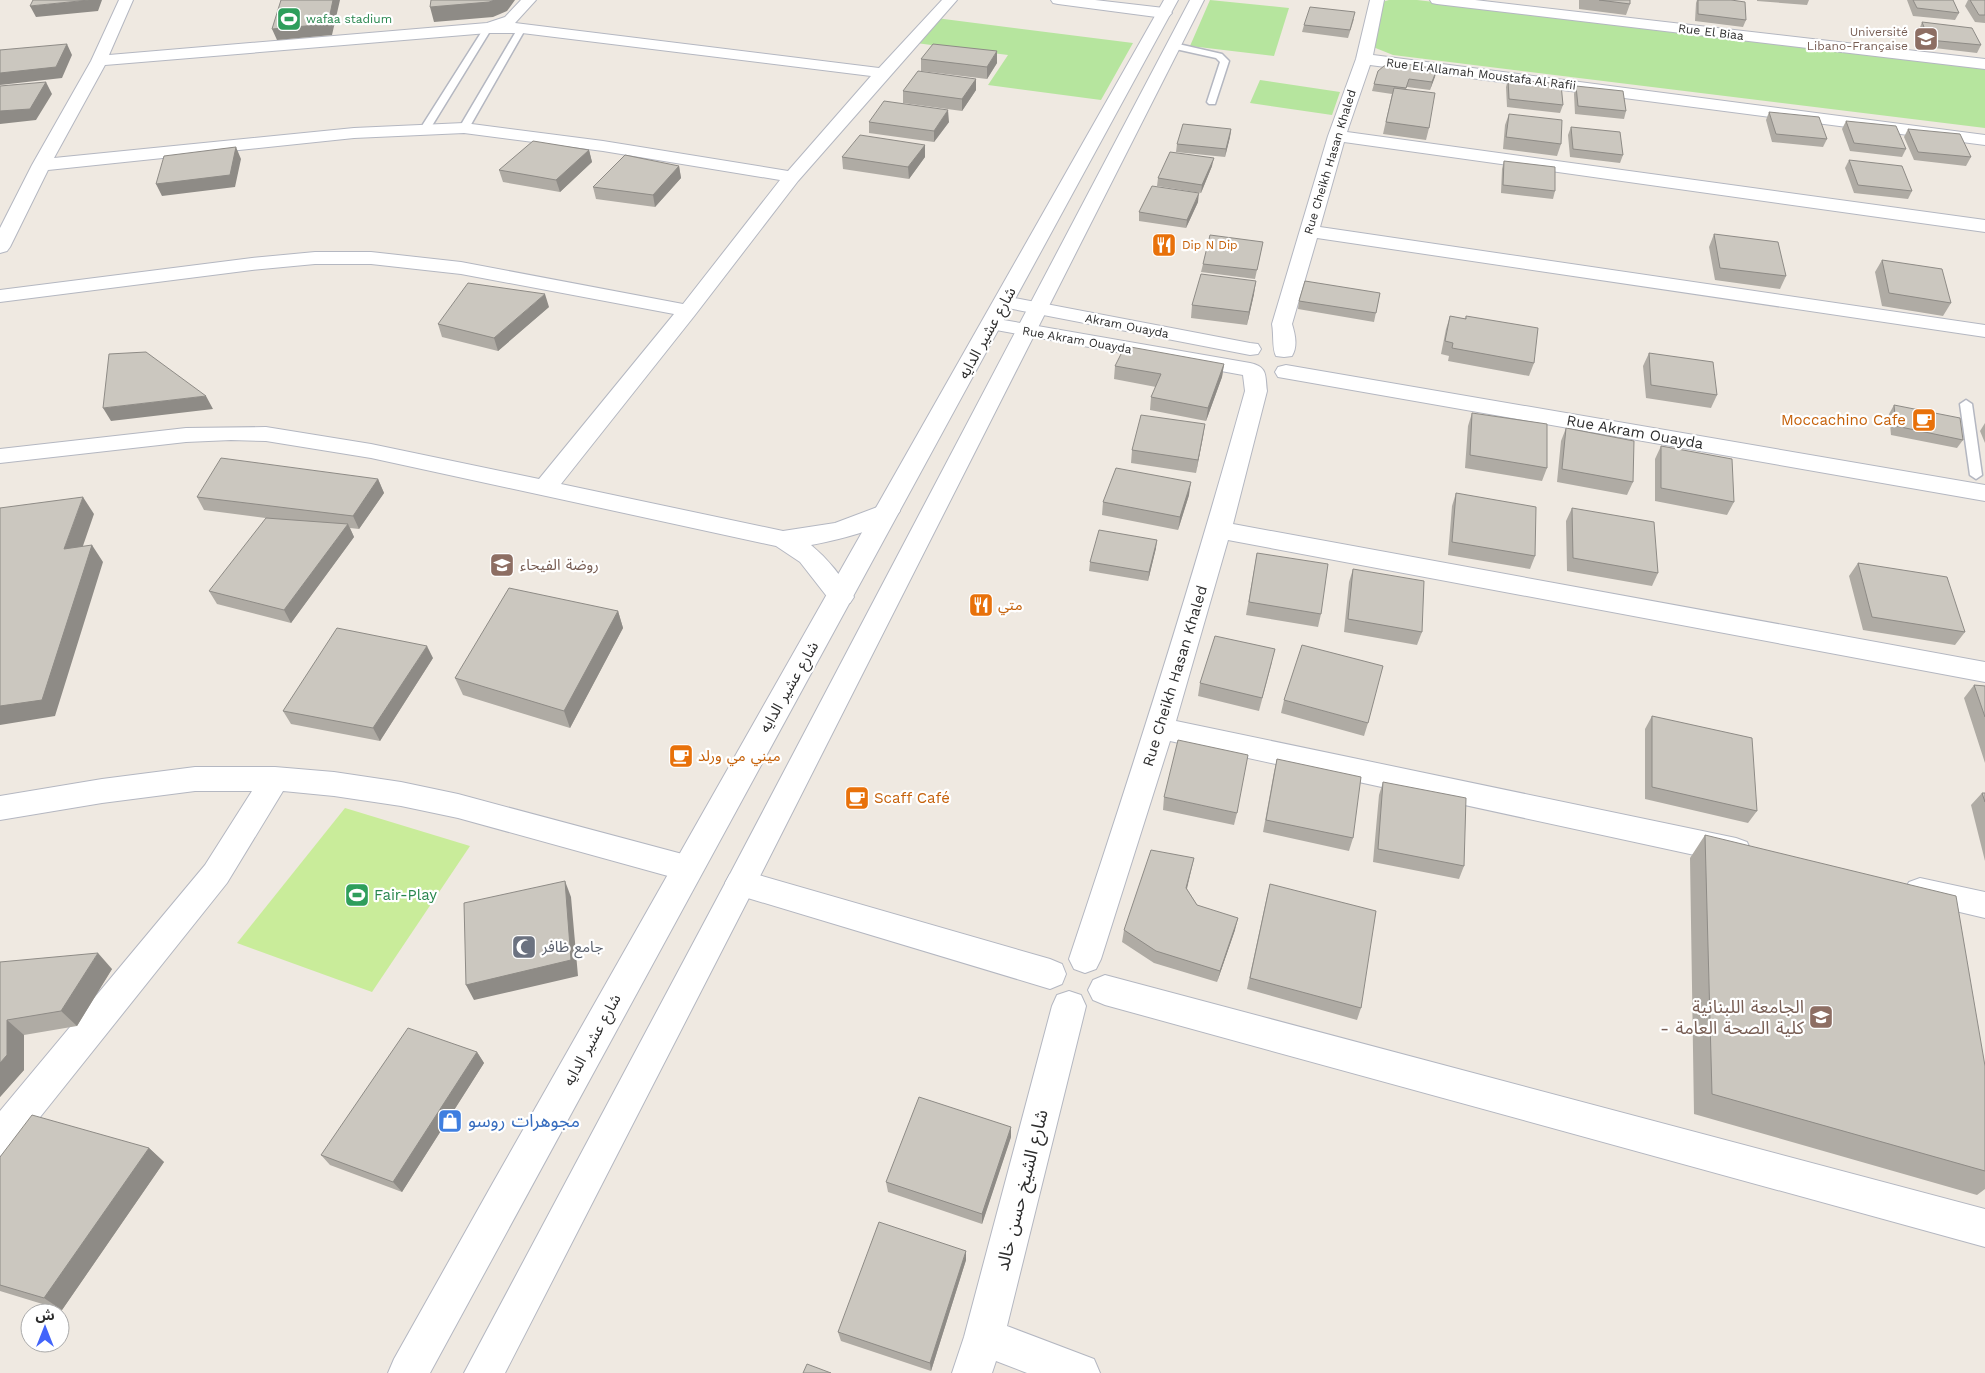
<svg xmlns="http://www.w3.org/2000/svg" width="1985" height="1373" font-family="'Work Sans','Noto Sans Arabic',sans-serif">
<style>
.green{fill:#b6e59e}
.pitch{fill:#c9ec9a}
.lines{fill:none;stroke-linecap:round;stroke-linejoin:round}
.lane-casing{stroke:#b4b7c1;stroke-width:3}
.street-casing{stroke:#b4b7c1;stroke-width:2}
.secondary-casing{stroke:#b4b7c1;stroke-width:2}
.lane{fill:#fff;fill-rule:evenodd}
.street{fill:#fff;fill-rule:evenodd}
.secondary{fill:#fff;fill-rule:evenodd}
.wall{fill:#afaba4}
.shaded-wall{fill:#8e8b86}
.building{fill:#cbc7bf;stroke:#8e8b86}
.labels{text-anchor:middle;stroke-width:4.5;stroke-linejoin:round;paint-order:stroke}
.far-leisure-label{font-size:12px;fill:#27864d;stroke:#fff;text-anchor:start}
.far-street-label{font-size:12px;fill:#2e2e2e;stroke:#fff}
.far-education-label{font-size:12px;fill:#785e54;stroke:#fff;text-anchor:end}
.far-food-label{font-size:12px;fill:#c56008;stroke:#fff;text-anchor:start}
.street-label{font-size:15px;fill:#2e2e2e;stroke:#fff}
.food-label{font-size:15px;fill:#c56008;stroke:#fff;text-anchor:start}
.education-label{font-size:15px;fill:#785e54;stroke:#fff;text-anchor:start}
.leisure-label{font-size:15px;fill:#27864d;stroke:#fff;text-anchor:start}
.worship-label{font-size:15px;fill:#5b616d;stroke:#fff;text-anchor:start}
.near-education-label{font-size:18px;fill:#785e54;stroke:#fff;text-anchor:end}
.near-shop-label{font-size:18px;fill:#366cbe;stroke:#fff;text-anchor:start}
.near-street-label{font-size:18px;fill:#2e2e2e;stroke:#fff}
</style>
<rect width="100%" height="100%" fill="#efe9e1"/>
<path class="green" d="M1210,0L1289,8L1274,56L1190,46Z
M1389,0H1417L1985,67V128L1393,55L1368,45L1375,4Z
M936,18L1133,43L1101,100L988,85L1008,55L916,43Z
M1260,80L1340,92L1332,115L1250,103Z"/>
<path class="pitch" d="M345,808L470,846L372,992L237,943Z"/>
<g class="lines">
<defs>
<path id="lane" d="M488,25L492,28L430,129L425,132L422,131L420,129L484,28Z
M522,25L526,28L469,128L464,131L461,130L459,128L518,28Z
M1174,43L1222,54L1229,61L1215,104H1209L1207,102L1220,62L1216,58L1171,48V44Z
M1966,400L1972,404L1982,475L1976,479L1970,475L1960,404Z"/>
<path id="street" d="M119,0H133L109,55L487,23L505,17L521,0H536L515,23L879,68L942,0H957L798,181L695,315L561,484L783,531L835,523L888,503L897,505L900,511C889,529 832,541 811,545C828,559 843,578 854,597L850,603L841,606L832,603L800,562L776,546L371,458L266,441L231,440L186,442L0,463V449L186,428L266,427L371,444L539,479L674,314L461,274L371,264H315L252,270L0,302V290L252,258L315,252H371L461,262L683,304L780,180L603,151L464,133L354,138L48,170L10,247L7,251L0,253V228L32,165L91,61ZM488,33H522L871,76L788,171L603,141L464,123L354,128L54,158L105,65Z
M1051,0H1095L1164,8L1169,10L1172,13L1169,16L1164,18L1058,4L1053,3Z
M1370,0H1384L1373,55L1985,135V145L1370,65L1347,132L1985,220V232L1344,142L1320,227L1985,325V337L1317,238L1292,324C1295,334 1298,346 1292,356L1284,357L1276,356C1272,349 1274,334 1272,324L1328,136L1356,59Z
M1430,0H1475L1985,59V69L1437,4L1432,3Z
M1004,296L1250,343L1258,344L1261,349L1258,354L1250,355L997,306L994,302L997,298Z
M992,318L1250,363C1268,367 1265,375 1267,391L1233,524L1985,662V682L1228,540L1176,721L1736,838L1747,842L1751,851L1747,860L1736,864L1170,741L1101,959L1096,969L1085,973L1074,969L1069,959C1132,771 1192,582 1245,391L1243,375L985,328L982,324L985,320Z
M1286,365L1985,485V501L1278,377L1275,372L1278,367Z
M195,767H275L334,772L401,782L458,794L686,855L697,859L701,868L697,877L686,881L458,818L401,806L334,796L283,791L227,883L13,1151L0,1156V1111L205,865L252,791H195L102,803L0,820V796L102,779Z
M741,870L1050,959L1062,964L1066,974L1062,984L1050,989L741,896L730,892L725,883L730,874Z
M1920,878L1985,892V918L1909,900L1904,891L1909,882Z
M1105,975L1985,1209V1247L1105,1005L1093,1000L1088,990L1093,980Z
M1069,991L1081,995L1086,1006L1007,1326L1094,1359L1100,1373H1027L996,1361L992,1373H952L964,1337L1052,1006L1057,995Z"/>
<path id="secondary" d="M1164,0H1178L430,1373H388L394,1359L490,1188Z
M1190,0H1204L752,892L505,1373H464L730,874Z"/>
</defs>
<use href="#lane" class="lane-casing"/>
<use href="#street" class="street-casing"/>
<use href="#secondary" class="secondary-casing"/>
<use href="#lane" class="lane"/>
<use href="#street" class="street"/>
<use href="#secondary" class="secondary"/>
</g>
<path class="wall" d="M1579,0H1630V4L1626,15L1579,9Z
M1697,0H1731L1746,20L1743,27L1695,21L1696,3Z
M1757,0H1809L1807,5L1757,1Z
M1907,0H1953L1959,13L1955,20L1913,16Z
M1968,0H1985V23L1975,22L1965,6Z
M1354,19L1348,38L1302,32L1304,25Z
M1922,22L1981,45L1977,53L1926,47L1919,30Z
M921,59L997,63L987,79L921,71Z
M1437,69L1430,90L1407,87L1406,89L1429,128L1426,140L1383,134L1392,94L1372,91L1374,84Z
M976,79V90L962,111L903,103V91Z
M1508,79L1563,105L1560,113L1507,107L1506,87Z
M1576,86L1626,111L1624,119L1575,114L1574,94Z
M1769,112L1827,139L1823,147L1772,142L1766,120Z
M1509,114L1561,144L1557,156L1503,149L1505,125Z
M1846,121L1906,149L1902,157L1850,151L1842,129Z
M869,122H949L934,142L869,133Z
M1571,127L1623,155L1620,163L1570,157L1568,135Z
M1231,129L1230,137L1225,157L1176,152L1177,144Z
M1908,129L1971,157L1966,166L1914,160L1904,137Z
M925,145V157L909,179L843,169L842,157Z
M589,150L592,162L560,192L503,182L499,170Z
M1849,160L1912,191L1908,199L1854,193L1845,168Z
M1504,161L1555,191L1553,199L1501,193L1502,169Z
M679,166L681,178L655,207L596,199L593,187Z
M1212,166L1201,193L1157,186L1158,178Z
M1198,202L1186,228L1139,221V212Z
M1714,234L1786,276L1780,289L1715,280L1709,247Z
M1263,242L1255,279L1201,272L1203,264Z
M1882,260L1951,303L1943,316L1882,306L1875,272Z
M1380,293L1374,322L1298,309L1299,301Z
M1254,294L1247,325L1191,318L1192,305Z
M549,307L498,351L442,337L438,324Z
M1450,316L1465,319L1466,316L1534,363L1529,376L1448,361L1449,356L1441,354L1446,329Z
M1649,353L1717,395L1711,408L1646,398L1643,366Z
M1224,364L1222,377L1206,421L1150,410L1151,397L1156,387L1114,379L1115,366Z
M1894,405L1963,440L1957,448L1891,435L1889,414Z
M1472,413L1547,468L1542,481L1465,468L1468,426Z
M1985,423V443L1980,431Z
M1205,424L1196,473L1131,463L1132,450Z
M1566,428L1633,482L1627,495L1557,482L1561,441Z
M1661,446L1734,502L1727,515L1655,501V459Z
M378,479L384,493L359,529L350,528L354,537L291,623L217,604L209,591L273,519L204,510L197,497Z
M1456,493L1535,556L1530,569L1448,555L1452,506Z
M1189,495L1178,530L1102,515L1103,502Z
M1572,508L1658,573L1652,586L1567,571L1566,521Z
M1156,548L1148,581L1089,571L1090,562Z
M1257,553L1321,614L1318,627L1246,615Z
M1858,563L1965,632L1955,645L1863,630L1849,576Z
M1353,569L1422,632L1417,645L1344,632L1349,582Z
M618,611L623,628L570,728L463,695L455,678Z
M433,658L380,741L291,724L283,711Z
M1272,662L1259,711L1198,696L1200,683Z
M1974,685L1985,686V763L1964,698Z
M1284,700L1368,723L1364,736L1281,713Z
M1652,716L1757,811L1748,823L1645,799V729Z
M1277,759L1353,838L1349,851L1263,832L1274,772Z
M1383,782L1464,866L1459,879L1373,862L1379,795Z
M1982,793H1985V861L1971,805Z
M1164,797L1237,813L1234,825L1163,810Z
M1705,835L1985,1066V1189L1977,1195L1694,1114L1690,858Z
M1194,858L1187,889L1197,905L1235,930L1217,982L1154,963L1122,942L1124,930Z
M1270,884L1361,1008L1357,1020L1247,989L1267,896Z
M0,962L112,969L77,1026L24,1035V1070L0,1097Z
M477,1052L484,1063L402,1192L330,1165L321,1155Z
M1011,1127V1137L982,1224L888,1192L886,1182Z
M149,1148L164,1162L62,1310L0,1291V1157Z
M966,1251V1260L931,1371L841,1341L838,1332Z"/>
<path class="shaded-wall" d="M89,0H102L98,11L36,17L30,6Z
M333,0H340L332,35L277,40L272,29Z
M495,0H515L507,11L493,17L434,22L430,7Z
M67,44L72,55L62,78L0,85V73Z
M997,51V63L987,79V67Z
M1437,69L1435,77L1430,90L1432,82Z
M976,79V90L962,111V99Z
M46,82L52,94L36,120L0,124V111Z
M948,110L949,122L934,142V131Z
M1231,129L1230,137L1225,157L1226,149Z
M925,145V157L909,179L908,167Z
M236,147L241,159L235,187L162,196L156,184Z
M589,150L592,162L560,192L556,180Z
M1214,158L1212,166L1201,193L1202,185Z
M679,166L681,178L655,207L653,195Z
M1199,193L1198,202L1186,228L1187,220Z
M1256,281L1254,294L1247,325L1249,312Z
M545,294L549,307L498,351L494,338Z
M1224,364L1222,377L1206,421L1208,408Z
M206,396L213,409L111,421L103,408Z
M1205,424L1203,437L1196,473L1198,460Z
M378,479L384,493L359,529L353,516Z
M1191,482L1189,495L1178,530L1180,517Z
M83,497L94,514L76,566L64,549Z
M348,524L354,537L291,623L284,610Z
M1157,540L1156,548L1148,581L1149,572Z
M92,545L103,562L55,716L0,725V706Z
M618,611L623,628L570,728L564,711Z
M427,646L433,658L380,741L373,728Z
M1194,858L1191,870L1184,900L1186,888Z
M565,881L571,897L578,976L474,1000L466,985Z
M1238,918L1235,930L1217,982L1220,971Z
M98,953L112,969L77,1026L61,1011Z
M7,1020L24,1035V1070L0,1097V1063Z
M477,1052L484,1063L402,1192L393,1182Z
M1011,1127V1137L982,1224V1214Z
M149,1148L164,1162L62,1310L44,1298Z
M966,1251V1260L931,1371L930,1363Z"/>
<path class="building" d="M33,0H89L30,6Z
M281,0H333L328,24L272,29Z
M431,0H495L489,2L430,7Z
M1599,0H1630V4Z
M1698,0H1731L1745,2L1746,20L1698,14Z
M1913,0H1953L1959,13L1917,8Z
M1970,0H1985V15H1979Z
M1310,7L1355,12L1350,30L1304,25Z
M1922,22L1972,28L1981,45L1929,40Z
M67,44L56,67L0,73V50Z
M933,44L997,51L987,67L921,59Z
M1395,64L1414,65L1437,69L1432,82L1409,79L1406,88L1374,84L1378,71L1384,66Z
M918,71L976,79L962,99L903,91Z
M1508,79L1561,84L1563,105L1509,99Z
M46,82L30,109L0,111V86Z
M1576,86L1623,91L1626,111L1578,106Z
M1394,88L1435,93L1429,128L1386,122Z
M884,101L948,110L934,131L869,122Z
M1769,112L1819,117L1827,139L1776,134Z
M1509,114L1562,120L1561,144L1506,137Z
M1846,121L1896,126L1906,149L1854,143Z
M1183,124L1231,129L1226,149L1177,144Z
M1571,127L1620,132L1623,155L1573,149Z
M1908,129L1960,134L1971,157L1918,152Z
M860,135L925,145L908,167L842,157Z
M533,141L589,150L556,180L499,170Z
M236,147L230,175L156,184L164,156Z
M1170,152L1214,158L1202,185L1158,178Z
M625,155L679,166L653,195L593,187Z
M1849,160L1902,166L1912,191L1858,185Z
M1504,161L1555,167V191L1503,185Z
M1152,186L1199,193L1187,220L1139,212Z
M1714,234L1778,242L1786,276L1720,268Z
M1210,235L1263,242L1257,270L1203,264Z
M1882,260L1942,269L1951,303L1889,293Z
M1201,274L1256,281L1249,312L1192,305Z
M1305,281L1380,293L1376,313L1299,301Z
M468,283L545,294L494,338L438,324Z
M1450,316L1466,319V316L1538,328L1534,363L1452,348L1453,343L1445,341Z
M1125,346L1224,364L1208,408L1151,397L1161,374L1115,366Z
M146,352L206,396L103,408L109,354Z
M1649,353L1713,362L1717,395L1651,385Z
M1894,405L1960,418L1963,440L1896,426Z
M1472,413L1547,424V468L1470,455Z
M1141,415L1205,424L1198,460L1132,450Z
M1566,428L1634,441L1633,482L1562,469Z
M1661,446L1732,459L1734,502L1661,488Z
M221,458L378,479L353,516L197,497Z
M1116,468L1191,482L1180,517L1103,502Z
M1456,493L1536,507L1535,556L1452,542Z
M83,497L64,549L92,545L42,700L0,706V508Z
M1572,508L1654,522L1658,573L1573,558Z
M266,518L348,524L284,610L209,591Z
M1099,530L1157,540L1149,572L1090,562Z
M1257,553L1328,564L1321,614L1249,602Z
M1858,563L1947,577L1965,632L1872,617Z
M1353,569L1424,581L1422,632L1348,619Z
M509,588L618,611L564,711L455,678Z
M337,628L427,646L373,728L283,711Z
M1215,636L1275,649L1262,698L1200,683Z
M1302,645L1383,666L1368,723L1284,700Z
M1974,685L1985,686V717Z
M1652,716L1752,738L1757,811L1652,787Z
M1178,740L1248,755L1237,813L1164,797Z
M1277,759L1361,777L1353,838L1266,820Z
M1383,782L1466,798L1464,866L1378,849Z
M1982,793H1985V802Z
M1705,835L1956,896L1985,1066V1171L1712,1094Z
M1151,850L1194,858L1186,888L1197,905L1238,918L1220,971L1156,951L1124,930Z
M565,881L571,960L466,985L464,903Z
M1270,884L1376,911L1361,1008L1250,978Z
M98,953L61,1011L7,1020V1055L0,1063V962Z
M408,1028L477,1052L393,1182L321,1155Z
M919,1097L1011,1127L982,1214L886,1182Z
M32,1115L149,1148L44,1298L0,1285V1157Z
M879,1222L966,1251L930,1363L838,1332Z
M807,1364L831,1373H803Z"/>
<defs>
<symbol id="stadium-square" viewBox="-11 -11 22 22"><rect x="-9" y="-9" width="18" height="18" rx="4" fill="#2e9e5b" stroke="#fff"/><path d="M0-5a6.5 5 0 1 0 0 10a6.5 5 0 1 0 0-10ZM-3.5-1.8h7v3.6h-7Z" fill="#fff"/></symbol>
<symbol id="university-square" viewBox="-11 -11 22 22"><rect x="-9" y="-9" width="18" height="18" rx="4" fill="#8d6e63" stroke="#fff"/><path d="M0-5L7-2L0 1L-7-2ZM-4 1L0 2.5L4 1V4Q0 6-4 4Z" fill="#fff"/></symbol>
<symbol id="restaurant-square" viewBox="-11 -11 22 22"><rect x="-9" y="-9" width="18" height="18" rx="4" fill="#e8710a" stroke="#fff"/><path d="M-5-6h1v4h1v-4h1v4h1v-4h1v5L-1.5 .5V6h-2V.5L-5-1ZM5-6V6H3V1.5H1.5Q1.5-4 5-6Z" fill="#fff"/></symbol>
<symbol id="cafe-square" viewBox="-11 -11 22 22"><rect x="-9" y="-9" width="18" height="18" rx="4" fill="#e8710a" stroke="#fff"/><path d="M-5.5-4.5H6V0H3Q3 3.5 0 3.5H-2.5Q-5.5 3.5-5.5 0ZM3-3.2v2h1.7v-2ZM-6 4.5H4V6H-6Z" fill="#fff"/></symbol>
<symbol id="school-square" viewBox="-11 -11 22 22"><rect x="-9" y="-9" width="18" height="18" rx="4" fill="#8d6e63" stroke="#fff"/><path d="M0-5L7-2L0 1L-7-2ZM-4 1L0 2.5L4 1V4Q0 6-4 4Z" fill="#fff"/></symbol>
<symbol id="mosque-square" viewBox="-11 -11 22 22"><rect x="-9" y="-9" width="18" height="18" rx="4" fill="#6b7280" stroke="#fff"/><path d="M3.5-4.9A6 6 0 1 0 3.5 4.9A5 5 0 1 1 3.5-4.9Z" fill="#fff"/></symbol>
<symbol id="shop-square" viewBox="-11 -11 22 22"><rect x="-9" y="-9" width="18" height="18" rx="4" fill="#3f7fe0" stroke="#fff"/><path d="M-5-2.5h2.3a2.7 3.5 0 0 1 5.4 0H5L5.5 6h-11ZM-1.5-2.5h3a1.5 2.3 0 0 0-3 0Z" fill="#fff"/></symbol>
</defs>
<g fill-rule="evenodd">
<use href="#stadium-square" x="275" y="5" width="28" height="28"/>
<use href="#university-square" x="1912" y="25" width="28" height="28"/>
<use href="#restaurant-square" x="1150" y="231" width="28" height="28"/>
<use href="#cafe-square" x="1910" y="406" width="28" height="28"/>
<use href="#school-square" x="488" y="551" width="28" height="28"/>
<use href="#restaurant-square" x="967" y="591" width="28" height="28"/>
<use href="#cafe-square" x="667" y="742" width="28" height="28"/>
<use href="#cafe-square" x="843" y="784" width="28" height="28"/>
<use href="#stadium-square" x="343" y="881" width="28" height="28"/>
<use href="#mosque-square" x="510" y="933" width="28" height="28"/>
<use href="#university-square" x="1807" y="1003" width="28" height="28"/>
<use href="#shop-square" x="436" y="1107" width="28" height="28"/>
</g>
<g class="labels">
<g class="far-leisure-label">
<text x="306" y="23">wafaa stadium</text>
</g>
<g class="far-street-label">
<text transform="translate(1711 32) rotate(7)" y="4">Rue El Biaa</text>
<text transform="translate(1481 74) rotate(7)" y="4">Rue El Allamah Moustafa Al Rafii</text>
<text transform="translate(1330 162) rotate(-73)" y="4">Rue Cheikh Hasan Khaled</text>
<text transform="translate(1127 326) rotate(11)" y="4">Akram Ouayda</text>
<text transform="translate(1077 340) rotate(10)" y="4">Rue Akram Ouayda</text>
</g>
<g class="far-education-label">
<text x="1908" y="36">Université<tspan x="1908" dy="14">Libano-Française</tspan></text>
</g>
<g class="far-food-label">
<text x="1182" y="249">Dip N Dip</text>
</g>
<g class="street-label">
<text transform="translate(987 333) rotate(-61)" y="5">شارع عشير الدايه</text>
<text transform="translate(1635 432) rotate(10)" y="5">Rue Akram Ouayda</text>
<text transform="translate(1175 676) rotate(-73)" y="5">Rue Cheikh Hasan Khaled</text>
<text transform="translate(789 687) rotate(-60)" y="5">شارع عشير الدايه</text>
<text transform="translate(592 1040) rotate(-61)" y="5">شارع عشير الدايه</text>
</g>
<g class="food-label">
<text x="1906" y="425" text-anchor="end">Moccachino Cafe</text>
<text x="998" y="610">متي</text>
<text x="698" y="761">ميني مي ورلد</text>
<text x="874" y="803">Scaff Café</text>
</g>
<g class="education-label">
<text x="520" y="570">روضة الفيحاء</text>
</g>
<g class="leisure-label">
<text x="374" y="900">Fair-Play</text>
</g>
<g class="worship-label">
<text x="542" y="952">جامع ظافر</text>
</g>
<g class="near-education-label">
<text x="1804" y="1013">الجامعة اللبنانية<tspan x="1804" dy="21">- كلية الصحة العامة</tspan></text>
</g>
<g class="near-shop-label">
<text x="468" y="1127">مجوهرات روسو</text>
</g>
<g class="near-street-label">
<text transform="translate(1022 1190) rotate(-76)" y="6">شارع الشيخ حسن خالد</text>
</g>
</g>
<g transform="translate(45 1328)"><circle r="24" fill="#ffffff" stroke="#ababab"/>
<path d="M0-4L9 19L0 12L-9 19Z" fill="#4264fb"/>
<text y="-8" font-size="14" font-weight="bold" text-anchor="middle" fill="#2e2e2e">ش</text>
</g>
</svg>
